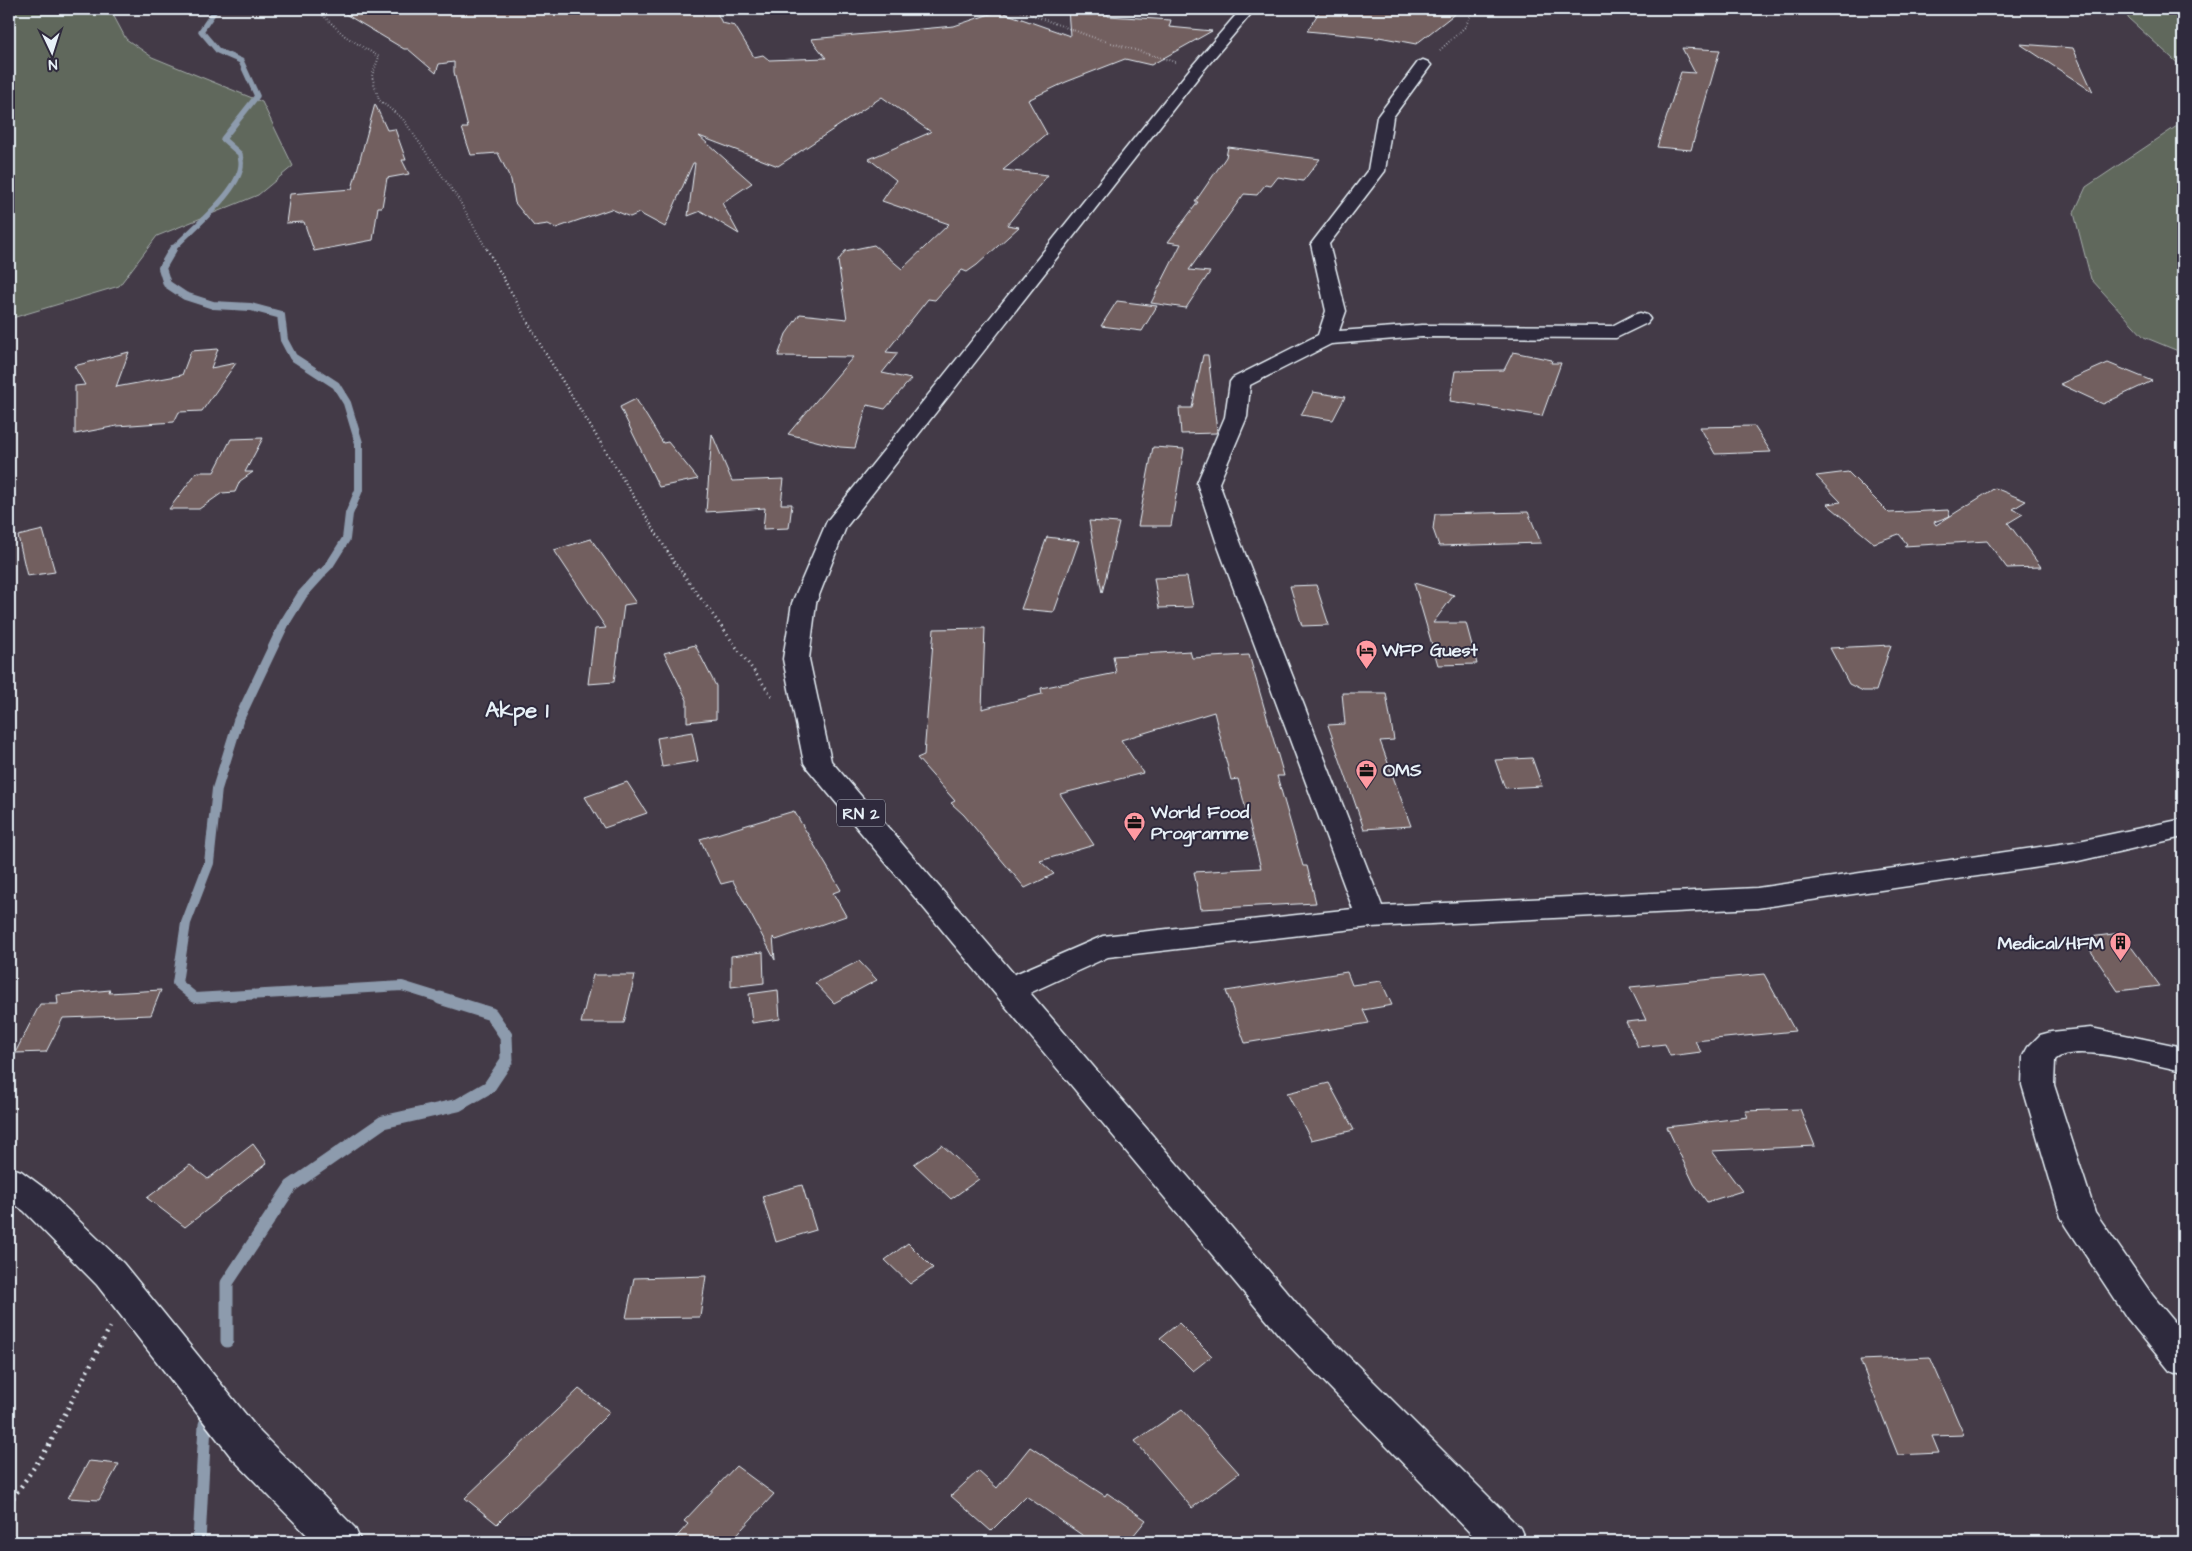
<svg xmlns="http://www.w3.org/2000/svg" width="2192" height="1551" font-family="'Architects Daughter',sans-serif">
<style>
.green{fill:#60675b;stroke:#a4acaa}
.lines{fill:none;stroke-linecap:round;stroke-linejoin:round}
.stream-far3{stroke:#8d9bad;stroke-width:5.5}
.stream-far2{stroke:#8d9bad;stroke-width:8}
.stream-far1{stroke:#8d9bad;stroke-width:10}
.stream{stroke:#8d9bad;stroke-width:13}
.building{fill:#725e5f;stroke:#e8f1f8}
.minor-casing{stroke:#e8f1f8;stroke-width:3}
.major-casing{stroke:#e8f1f8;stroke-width:3}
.path-far3{stroke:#e8f1f8;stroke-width:2;stroke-dasharray:0.5 2.5;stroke-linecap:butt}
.path-far2{stroke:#e8f1f8;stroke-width:2.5;stroke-dasharray:1 3;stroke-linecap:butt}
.path-far1{stroke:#e8f1f8;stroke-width:3;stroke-dasharray:1 4;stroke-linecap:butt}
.path{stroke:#e8f1f8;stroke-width:4.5;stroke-dasharray:2 5;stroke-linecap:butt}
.minor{fill:#2f2a3d;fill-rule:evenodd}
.major{fill:#2f2a3d;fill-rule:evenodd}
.labels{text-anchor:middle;stroke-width:4;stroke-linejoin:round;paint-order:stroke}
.shield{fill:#2f2a3d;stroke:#b0b5c0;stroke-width:1}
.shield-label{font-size:16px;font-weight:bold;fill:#e8f1f8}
.poi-label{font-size:18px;font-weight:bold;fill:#e8f1f8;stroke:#2f2a3d;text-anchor:start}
.district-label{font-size:22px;font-weight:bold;fill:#e8f1f8;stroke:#2f2a3d}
</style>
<rect width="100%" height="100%" fill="#433a47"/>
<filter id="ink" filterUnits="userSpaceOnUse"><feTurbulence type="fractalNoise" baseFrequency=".02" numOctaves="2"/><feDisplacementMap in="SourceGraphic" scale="10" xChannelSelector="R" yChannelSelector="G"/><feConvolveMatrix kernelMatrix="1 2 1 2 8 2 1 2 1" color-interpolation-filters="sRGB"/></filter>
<g filter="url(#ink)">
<path class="green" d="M9,9H110L126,39L152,57L262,102L293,166L258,195L157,236L119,286L9,319Z
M2127,9H2183V68L2128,18Z
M2183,122V353L2144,337L2091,279L2074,213L2086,187Z"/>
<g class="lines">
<path class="stream-far3" d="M172,250C190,230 238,193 241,166C242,162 240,158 240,154L223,139L257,96L241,61L218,51L201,31L216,9"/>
<path class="stream-far2" d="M173,249L162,268L167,284L185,296L213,305L251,307L281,315L284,340L293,357L336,385L347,403L359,443V490L349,514L346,539L329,566L320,575"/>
<path class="stream-far1" d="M321,574L302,595L284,624L238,721L217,789L209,863L186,923L177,983L195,998L402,986L444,999"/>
<path class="stream" d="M227,1341V1283L291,1186L383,1122L458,1105L489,1087L507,1060L506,1036L491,1014L440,998
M199,1542L205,1424"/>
</g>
<path class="building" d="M337,9H715L722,23L735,26L754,57L763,55L769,60L826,58L811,39L954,26L999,11L1070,36L1068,9H1107L1108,16L1171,20L1169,27L1212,31L1151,65L1125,59L1066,82L1028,100L1047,134L1003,170L1048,175L1007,225L1019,227L977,265L967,272L962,270L935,300L928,299L886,352L898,353L882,373L911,379L885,409L867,405L855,448L840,447L788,434L853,357L778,356L786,334L800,314L847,319L838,261L845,251L874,245L902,269L949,224L882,201L896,180L869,159L931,132L882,97L778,166L699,136L752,183L722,203L739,234L701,211L688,216L695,163H693L665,227L639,213L630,217L611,209L556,228L548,224L534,226L515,203L511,180L498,153L471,155L462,128H468L454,72V62L439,64L436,73L408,49H404Z
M1321,9H1461L1416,44L1379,37V38L1307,31Z
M2020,44L2073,48L2093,92Z
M1682,48L1720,50L1691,150L1657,147L1681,72L1695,73Z
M375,104L387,130L395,129L406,160H402L409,174L387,178L382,207H378L373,240L314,251L304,222L286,223L290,194L352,189Z
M1228,147L1320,159L1303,181L1278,177L1271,186L1265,185L1257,195L1244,194L1189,270L1210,272L1186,308L1151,303L1181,244L1168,242L1198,202H1195L1226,157Z
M1117,301L1157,306L1142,331L1101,326Z
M218,349L211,368L236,363L202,411L179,412L174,422L117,426L75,434V386L85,385L74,366L129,352L116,387L182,375L191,351Z
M1513,352L1552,360L1551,363H1561L1542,416L1450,401L1455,371L1504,370Z
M1203,355H1208L1217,431L1216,433L1181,434L1179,408H1192Z
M2108,363L2152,381L2103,404L2060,384Z
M1313,392L1345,397L1333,420L1301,415Z
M636,399L663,443L668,442L698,479L659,487L620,407Z
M1754,426L1771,452L1715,454L1700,427Z
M712,434L732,481L784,479L781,504H792L789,528L763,529L765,508L706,512Z
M263,438L245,472H253L240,481L235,492L222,493L199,509H169L197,472H214L231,439Z
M1153,447L1184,449L1171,526H1138Z
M1848,472L1889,513L1948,510L1950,516L1934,522L1936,525L1995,488L2026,501L2013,509L2023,514L2008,523L2041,567L2007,568L1987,541L1904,546L1907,544L1899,534L1874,543L1827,504L1841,502L1816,476Z
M1528,512L1541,543L1439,546L1433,529L1435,514Z
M1089,521L1119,523L1102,593Z
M43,530L55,572L27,576L18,536Z
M1047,537L1079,541L1054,612L1021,609Z
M591,539L636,603L624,605L614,682L588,684L595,629L606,628L554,550Z
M1187,577L1193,607L1159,608L1154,578Z
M1414,583L1454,595L1433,623H1466L1477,664L1438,665Z
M1316,585L1329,625L1302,626L1290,586Z
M985,628L982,709L1042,694L1041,688L1116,673L1113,656L1190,651L1192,658L1249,655L1284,776H1277L1303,866H1307L1316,903L1201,909L1194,872L1261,868L1238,779L1231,780L1214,712L1121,740L1143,773L1060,794L1094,845L1040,861L1054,874L1025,888L964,815L951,803L955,801L917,758L924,755L934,629Z
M695,645L716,686V719L687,722V700L664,653Z
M1891,645L1876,691H1863L1849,684L1830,648Z
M1342,693H1386L1394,740L1380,741L1411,826L1364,829L1328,725L1345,724Z
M692,732L698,761L662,767L657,738Z
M1532,758L1542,786L1505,788L1495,760Z
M627,782L647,813L604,828L585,797Z
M794,811L841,890L833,893L846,916L776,940L773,937L775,960L733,881L721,884L700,839Z
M2121,933L2160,986L2118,991L2082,938Z
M763,952L764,983L731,987V956Z
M859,961L877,980L834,1003L815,983Z
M1347,972L1352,985L1381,981L1392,1005L1363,1010L1369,1023L1245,1043L1226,991Z
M1764,974L1795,1031L1695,1041L1701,1052L1670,1056L1665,1044L1638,1047L1626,1022L1646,1020L1630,987Z
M593,975H635L624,1023H581Z
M110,990L109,993L161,990L151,1015L63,1018L46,1052L15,1053L40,1004H58L57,995Z
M778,990L780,1019L752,1023L749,994Z
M1329,1083L1354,1130L1311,1140L1287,1093Z
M1800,1109L1815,1146L1712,1151L1742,1191L1707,1202L1694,1184L1667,1127L1748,1117L1745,1111Z
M253,1144L267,1163L185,1227L147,1198L190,1165L208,1179Z
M942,1145L979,1179L951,1199L914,1164Z
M802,1185L816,1230L776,1242L762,1196Z
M908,1243L933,1268L910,1284L885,1260Z
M706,1276L700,1317L626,1318L634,1278Z
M1179,1323L1212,1356L1193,1371L1160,1338Z
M1930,1357L1964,1435L1932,1436L1939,1453L1898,1455L1860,1360Z
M579,1389L610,1412L497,1524L465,1498Z
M1182,1409L1239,1473L1192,1508L1135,1441Z
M1030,1447L1105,1496L1107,1493L1146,1520L1128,1542H1092L1026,1496L991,1531L951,1496L978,1471L997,1488Z
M89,1461L119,1464L99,1500L68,1498Z
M736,1466L774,1494L730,1542H672L688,1524L684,1521Z"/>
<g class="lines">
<defs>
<path id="minor" d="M1423,60L1428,62L1431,65L1393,117L1385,171L1329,244L1346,311L1339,331L1422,325L1612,326L1633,315L1640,313L1647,315L1650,319L1647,323L1616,338L1422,337L1331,344L1250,385L1247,417L1219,483L1240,541L1382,906L1757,888L2074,842L2183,819V837L2074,862L1757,908L1371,927L1108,957L1021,997L1010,1000L999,997L994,989L999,981L1103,936L1353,909L1216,541L1197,483L1225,417L1230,382L1233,378L1318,335L1326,311L1311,244L1368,170L1377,117L1418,62Z
M2091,1028L2183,1047V1071C2157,1066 2073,1041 2055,1060L2054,1085L2095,1212L2153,1296L2183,1332V1375L2170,1371L2127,1318L2067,1227L2061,1217L2022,1085L2023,1056L2028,1047L2040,1035L2051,1032Z
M9,1167L21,1171L48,1191L123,1263L260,1432L355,1528L361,1542H314L232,1458L97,1285L24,1211L9,1200Z"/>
<path id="major" d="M1241,9H1255L1203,71L846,527L816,603L809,659L831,761L1305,1313L1520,1528L1526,1542H1479L1279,1335L808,769L804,763L783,659L792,603L827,521L1193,65Z"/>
</defs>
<use href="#minor" class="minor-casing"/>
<use href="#major" class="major-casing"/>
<path class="path-far3" d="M316,9L345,36L379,57L372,76L379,100L403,119L459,200L487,250
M1015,9L1095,38L1175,62
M1440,50L1465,27L1474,9"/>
<path class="path-far2" d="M487,249L544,351L674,562L684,575"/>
<path class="path-far1" d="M683,574L772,696"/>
<path class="path" d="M9,1504L48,1447L110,1327"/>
<use href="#minor" class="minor"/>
<use href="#major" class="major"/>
</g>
</g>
<defs>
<symbol id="hotel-pin" viewBox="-11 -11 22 30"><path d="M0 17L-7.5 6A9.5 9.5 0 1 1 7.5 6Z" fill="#ff9aa2" stroke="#2f2a3d"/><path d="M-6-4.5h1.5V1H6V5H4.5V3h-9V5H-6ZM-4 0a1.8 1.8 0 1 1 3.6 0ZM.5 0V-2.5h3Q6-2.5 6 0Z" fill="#111"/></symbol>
<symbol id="office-pin" viewBox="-11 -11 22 30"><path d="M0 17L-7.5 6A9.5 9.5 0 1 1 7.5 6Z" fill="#ff9aa2" stroke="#2f2a3d"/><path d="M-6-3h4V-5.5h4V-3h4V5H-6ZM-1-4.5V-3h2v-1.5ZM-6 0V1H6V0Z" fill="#111"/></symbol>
<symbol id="building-pin" viewBox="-11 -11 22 30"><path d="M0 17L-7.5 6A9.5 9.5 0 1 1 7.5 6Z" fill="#ff9aa2" stroke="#2f2a3d"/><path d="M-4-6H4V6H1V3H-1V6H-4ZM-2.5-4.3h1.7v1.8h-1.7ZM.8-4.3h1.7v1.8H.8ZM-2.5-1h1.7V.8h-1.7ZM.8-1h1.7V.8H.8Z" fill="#111"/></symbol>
</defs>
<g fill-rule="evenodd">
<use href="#hotel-pin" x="1354" y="638" width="25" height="34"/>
<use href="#office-pin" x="1354" y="758" width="25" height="34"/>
<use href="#office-pin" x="1122" y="810" width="25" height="34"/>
<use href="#building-pin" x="2108" y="930" width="25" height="34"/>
</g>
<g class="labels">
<rect class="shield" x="837" y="799.5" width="48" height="27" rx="4"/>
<g class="shield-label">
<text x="861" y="819">RN 2</text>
</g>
<g class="poi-label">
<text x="1382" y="656">WFP Guest</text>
<text x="1383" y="776">OMS</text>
<text x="1151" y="818">World Food<tspan x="1151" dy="21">Programme</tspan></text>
<text x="2104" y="949" text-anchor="end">Medical/HFM</text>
</g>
<g class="district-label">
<text x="517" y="717">Akpe 1</text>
</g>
</g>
<rect width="2192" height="1551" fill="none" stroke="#2f2a3d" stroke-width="30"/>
<rect x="15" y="15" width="2162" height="1521" fill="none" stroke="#e8f1f8" stroke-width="2" filter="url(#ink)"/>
<g transform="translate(52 52) rotate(176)" stroke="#2f2a3d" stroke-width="4" paint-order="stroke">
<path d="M0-4L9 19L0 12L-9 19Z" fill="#e8f1f8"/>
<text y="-8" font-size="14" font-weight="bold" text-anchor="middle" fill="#e8f1f8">N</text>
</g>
</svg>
